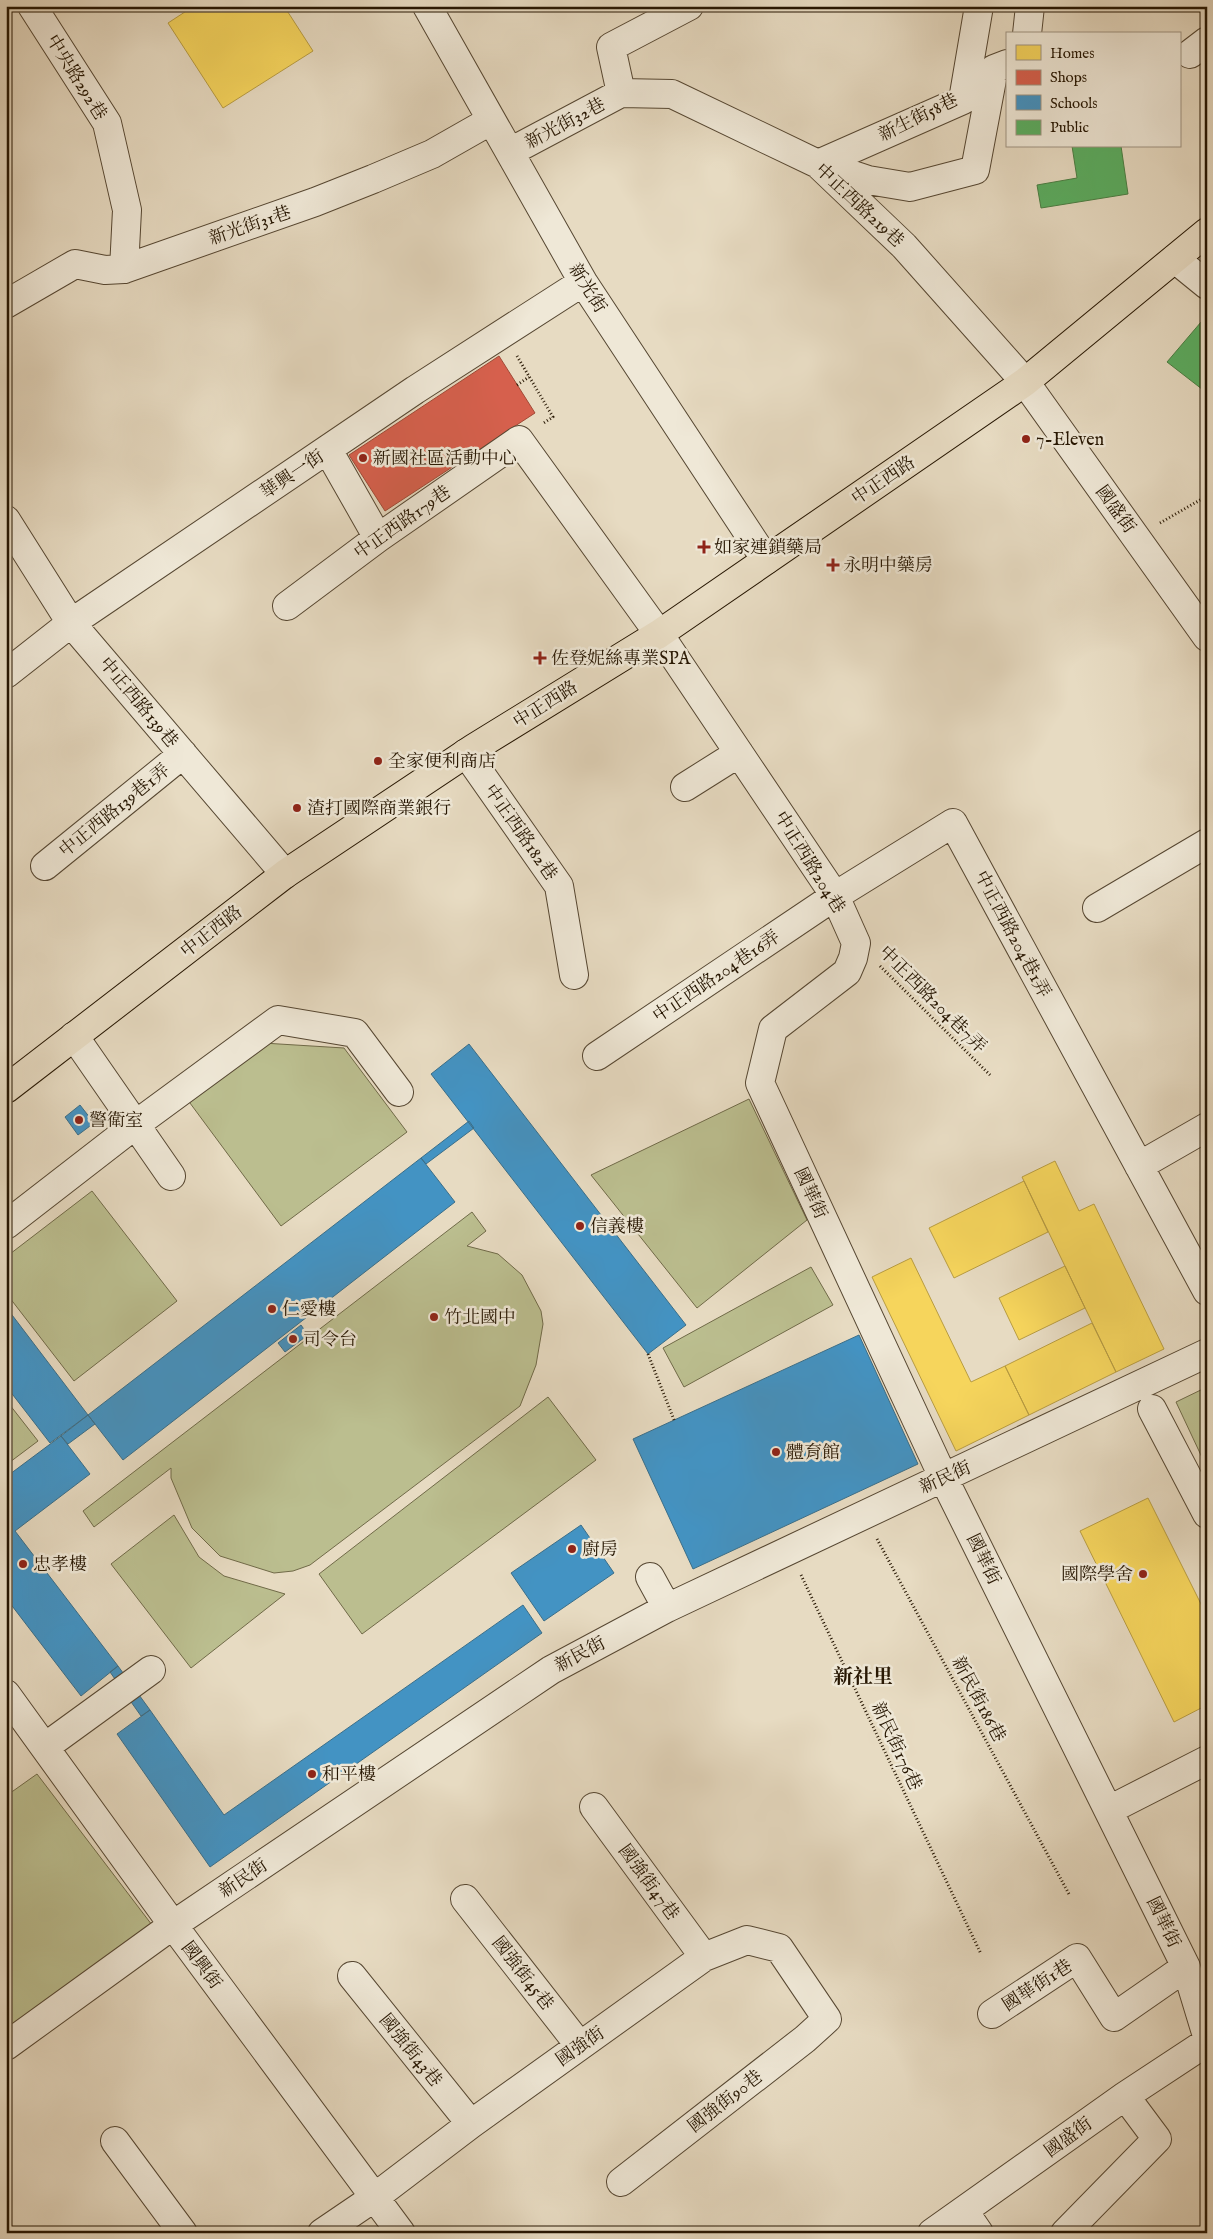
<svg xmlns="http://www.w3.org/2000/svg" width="1213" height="2239" font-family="'IM FELL English','Noto Serif TC',serif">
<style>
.green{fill:#bbbe8f;stroke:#706a48}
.homes{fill:#f6d55c;stroke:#b89c41}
.shops{fill:#d6604d;stroke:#a14a36}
.schools{fill:#4393c3;stroke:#3a6e89}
.public{fill:#5aae61;stroke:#4a8044}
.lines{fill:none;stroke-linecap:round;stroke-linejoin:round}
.minor-casing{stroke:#564732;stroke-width:30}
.major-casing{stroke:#261602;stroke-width:30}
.path{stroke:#261602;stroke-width:3;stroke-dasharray:1 2.5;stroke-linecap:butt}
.minor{stroke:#efe8d7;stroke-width:28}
.major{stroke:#e7dbc2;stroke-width:28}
.poi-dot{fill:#8f2418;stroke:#efe8d7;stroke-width:2}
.labels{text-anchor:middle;stroke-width:5;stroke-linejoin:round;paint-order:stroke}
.street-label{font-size:18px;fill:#261602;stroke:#efe8d7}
.poi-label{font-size:18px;fill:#261602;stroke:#efe8d7;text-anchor:start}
.quarter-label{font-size:20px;font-weight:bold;fill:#261602;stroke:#efe8d7}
</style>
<rect width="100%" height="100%" fill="#e7dbc2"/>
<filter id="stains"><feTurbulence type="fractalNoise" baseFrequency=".004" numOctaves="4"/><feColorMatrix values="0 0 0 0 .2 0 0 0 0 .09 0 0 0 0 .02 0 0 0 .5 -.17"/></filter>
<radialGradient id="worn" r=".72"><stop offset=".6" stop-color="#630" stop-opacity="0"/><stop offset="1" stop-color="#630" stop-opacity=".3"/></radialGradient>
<path class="green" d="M263,1043L344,1048L407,1132L281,1226L187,1099Z
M749,1099L807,1220L697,1308L591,1175Z
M92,1191L177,1301L74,1381L6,1293V1257Z
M472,1212L486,1231L467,1246L498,1254L522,1275L541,1311L543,1324L536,1365L520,1406L310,1565L293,1571L274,1573L220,1556L192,1528L171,1478V1468L94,1527L83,1511Z
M811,1267L833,1305L684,1387L663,1348Z
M1207,1387V1468L1176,1402Z
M548,1397L596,1460L362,1634L319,1574Z
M6,1400L38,1441L6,1465Z
M174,1515L199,1557L224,1576L285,1594L191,1668L111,1564Z
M37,1774L152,1925L6,2033V1796Z"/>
<path class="homes" d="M194,6H284L313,51L223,108L168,23Z
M1055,1161L1079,1211L1094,1204L1164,1349L1116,1372L1022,1177Z
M1024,1181L1048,1232L954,1278L929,1228Z
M911,1258L971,1382L1005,1366L1029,1415L956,1451L872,1277Z
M1065,1266L1085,1308L1019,1340L999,1298Z
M1092,1323L1116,1372L1029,1415L1005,1366Z
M1148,1498L1207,1616V1705L1174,1722L1080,1531Z
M6,1824L12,1834L6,1838Z"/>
<path class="shops" d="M499,356L535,413L385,511L349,455Z"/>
<path class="schools" d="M469,1044L686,1325L648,1354L431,1074Z
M80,1105L94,1123L78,1135L65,1117Z
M469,1121L474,1128L426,1164L421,1158Z
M421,1158L455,1202L123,1460L88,1415Z
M6,1307L88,1415L50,1443L6,1386Z
M301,1325L308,1335L285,1352L278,1343Z
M859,1335L918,1464L693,1569L633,1439Z
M88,1415L95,1424L68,1444L61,1436Z
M61,1436L90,1474L15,1531L118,1666L81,1696L6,1598V1477Z
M581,1525L614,1573L544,1621L511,1573Z
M523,1605L542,1633L210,1867L117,1734L150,1710L224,1815Z
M118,1666L150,1710L141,1716L110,1672Z"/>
<path class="public" d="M1072,146H1121L1128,194L1041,208L1037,185L1077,178Z
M1207,315V393L1167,362Z"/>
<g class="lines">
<defs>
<path id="minor" d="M32,6L107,123L127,210L124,269
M427,6L583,282L766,560
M1027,34L1030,6
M1190,54L1207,41
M621,93L611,47L689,6
M510,152L621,93L672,94L818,164L904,246L1025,382L1207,637
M818,164L963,100L979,6
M826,166L868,180L910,187L975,170L994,69L1007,64
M1175,259L1207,285
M6,304L75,264L105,270L124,269L315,202L373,179L432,154L490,121
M328,450L378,538
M6,520L71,623L285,874
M287,606L378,538L519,440L659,634L835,896L856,943L853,958L847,972L773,1029L760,1083L944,1479L1186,1967L1207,2036
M6,674L71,623L415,390L583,282
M466,753L559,886L574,975
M685,787L739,753
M45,866L183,754
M1097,908L1207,843
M74,1036L171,1176
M597,1056L835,896L953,823L1207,1291
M1139,1166L1207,1127
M6,1225L135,1125L278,1020L355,1033L399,1092
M1152,1409L1207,1514
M650,1577L667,1608
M6,1694L173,1925L401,2233
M45,1747L151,1670
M594,1807L704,1957
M1109,1810L1207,1760
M465,1899L580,2046
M352,1976L471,2124
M992,2014L1077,1958L1114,2017L1186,1967
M6,2046L173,1925L551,1670L667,1608L1207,1353
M115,2141L183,2233
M964,2211L979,2233
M322,2233L375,2197L471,2124L704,1957L747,1940L779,1948L827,2019L805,2039L621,2182
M932,2233L1125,2096L1207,2042
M1065,2233L1157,2139L1125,2096"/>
<path id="major" d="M6,1089L285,874L474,748L659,634L1025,382L1207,232"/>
</defs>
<use href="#minor" class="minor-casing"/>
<use href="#major" class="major-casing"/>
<path class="path" d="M517,356L553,417L542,424
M517,385L529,377
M1160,523L1207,496
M880,966L990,1075
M648,1354L674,1420
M877,1539L1070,1896
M801,1575L981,1954"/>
<use href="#minor" class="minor"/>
<use href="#major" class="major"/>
</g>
<g class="poi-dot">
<circle cx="1026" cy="439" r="5"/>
<circle cx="363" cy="458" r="5"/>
<path d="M701.5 539.5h5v5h5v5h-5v5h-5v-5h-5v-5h5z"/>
<path d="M830.5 557.5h5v5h5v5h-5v5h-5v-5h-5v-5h5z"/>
<path d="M537.5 650.5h5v5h5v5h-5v5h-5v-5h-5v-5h5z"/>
<circle cx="378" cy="761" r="5"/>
<circle cx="297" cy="808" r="5"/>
<circle cx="79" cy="1120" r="5"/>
<circle cx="580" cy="1226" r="5"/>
<circle cx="272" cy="1309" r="5"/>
<circle cx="434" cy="1317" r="5"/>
<circle cx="293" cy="1339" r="5"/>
<circle cx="776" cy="1452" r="5"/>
<circle cx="572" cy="1549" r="5"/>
<circle cx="23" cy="1564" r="5"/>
<circle cx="1143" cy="1574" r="5"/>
<circle cx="312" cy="1774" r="5"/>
</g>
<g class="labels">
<g class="street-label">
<text transform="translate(77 77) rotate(58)" y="6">中央路292巷</text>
<text transform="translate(918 117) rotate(-26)" y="6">新生街58巷</text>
<text transform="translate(565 123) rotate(-28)" y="6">新光街32巷</text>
<text transform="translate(860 205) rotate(43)" y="6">中正西路219巷</text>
<text transform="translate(250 225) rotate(-19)" y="6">新光街31巷</text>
<text transform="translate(588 288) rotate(58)" y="6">新光街</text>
<text transform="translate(292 474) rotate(-34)" y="6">華興一街</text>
<text transform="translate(883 480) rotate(-34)" y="6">中正西路</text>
<text transform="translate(1116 509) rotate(54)" y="6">國盛街</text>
<text transform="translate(402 522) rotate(-35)" y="6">中正西路179巷</text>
<text transform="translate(139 702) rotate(50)" y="6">中正西路139巷</text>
<text transform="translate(545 704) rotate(-32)" y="6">中正西路</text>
<text transform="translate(114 810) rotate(-39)" y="6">中正西路139巷1弄</text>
<text transform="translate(521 832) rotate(55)" y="6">中正西路182巷</text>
<text transform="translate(810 862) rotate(58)" y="6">中正西路204巷</text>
<text transform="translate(211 931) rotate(-38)" y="6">中正西路</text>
<text transform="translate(1013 934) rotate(62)" y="6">中正西路204巷1弄</text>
<text transform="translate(716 976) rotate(-34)" y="6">中正西路204巷16弄</text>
<text transform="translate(933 999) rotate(45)" y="6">中正西路204巷7弄</text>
<text transform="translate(811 1193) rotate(65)" y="6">國華街</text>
<text transform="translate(945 1477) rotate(-24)" y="6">新民街</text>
<text transform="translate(984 1559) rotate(64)" y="6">國華街</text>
<text transform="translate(580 1654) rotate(-28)" y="6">新民街</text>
<text transform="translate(979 1699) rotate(62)" y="6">新民街186巷</text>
<text transform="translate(897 1746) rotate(65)" y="6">新民街176巷</text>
<text transform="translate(243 1878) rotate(-34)" y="6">新民街</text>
<text transform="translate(649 1882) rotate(54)" y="6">國強街47巷</text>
<text transform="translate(1164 1922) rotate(64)" y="6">國華街</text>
<text transform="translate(202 1965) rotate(53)" y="6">國興街</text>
<text transform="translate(523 1973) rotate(52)" y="6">國強街45巷</text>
<text transform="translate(1037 1985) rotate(-33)" y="6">國華街1巷</text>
<text transform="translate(580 2046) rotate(-35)" y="6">國強街</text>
<text transform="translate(411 2050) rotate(51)" y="6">國強街43巷</text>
<text transform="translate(725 2101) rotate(-38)" y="6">國強街90巷</text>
<text transform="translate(1068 2137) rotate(-36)" y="6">國盛街</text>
</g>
<g class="poi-label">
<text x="1036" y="445">7-Eleven</text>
<text x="373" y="464">新國社區活動中心</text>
<text x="714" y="553">如家連鎖藥局</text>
<text x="843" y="571">永明中藥房</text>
<text x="551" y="664">佐登妮絲專業SPA</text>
<text x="388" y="767">全家便利商店</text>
<text x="307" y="814">渣打國際商業銀行</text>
<text x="89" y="1126">警衛室</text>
<text x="590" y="1232">信義樓</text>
<text x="282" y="1315">仁愛樓</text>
<text x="444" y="1323">竹北國中</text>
<text x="303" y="1345">司令台</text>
<text x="786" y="1458">體育館</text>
<text x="582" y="1555">廚房</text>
<text x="33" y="1570">忠孝樓</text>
<text x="1133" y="1580" text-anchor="end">國際學舍</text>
<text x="322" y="1780">和平樓</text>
</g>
<g class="quarter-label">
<text x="863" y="1683">新社里</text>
</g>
</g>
<rect width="1213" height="2239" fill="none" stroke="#e7dbc2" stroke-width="25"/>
<rect x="8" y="8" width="1198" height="2224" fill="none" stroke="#261602" stroke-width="2.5"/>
<rect x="12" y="12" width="1188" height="2214" fill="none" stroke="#261602"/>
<rect x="1006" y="32" width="175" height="115" fill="#efe8d7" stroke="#9f9482"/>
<rect x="1016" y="45" width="25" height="15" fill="#f6d55c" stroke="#9f9482"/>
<text x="1050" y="58" font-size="15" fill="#261602">Homes</text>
<rect x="1016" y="70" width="25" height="15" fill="#d6604d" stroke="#9f9482"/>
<text x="1050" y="82" font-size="15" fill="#261602">Shops</text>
<rect x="1016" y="95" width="25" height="15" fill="#4393c3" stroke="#9f9482"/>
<text x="1050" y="108" font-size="15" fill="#261602">Schools</text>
<rect x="1016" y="120" width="25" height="15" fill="#5aae61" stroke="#9f9482"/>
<text x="1050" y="132" font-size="15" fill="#261602">Public</text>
<rect width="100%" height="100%" filter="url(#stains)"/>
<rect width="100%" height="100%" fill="url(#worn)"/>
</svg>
